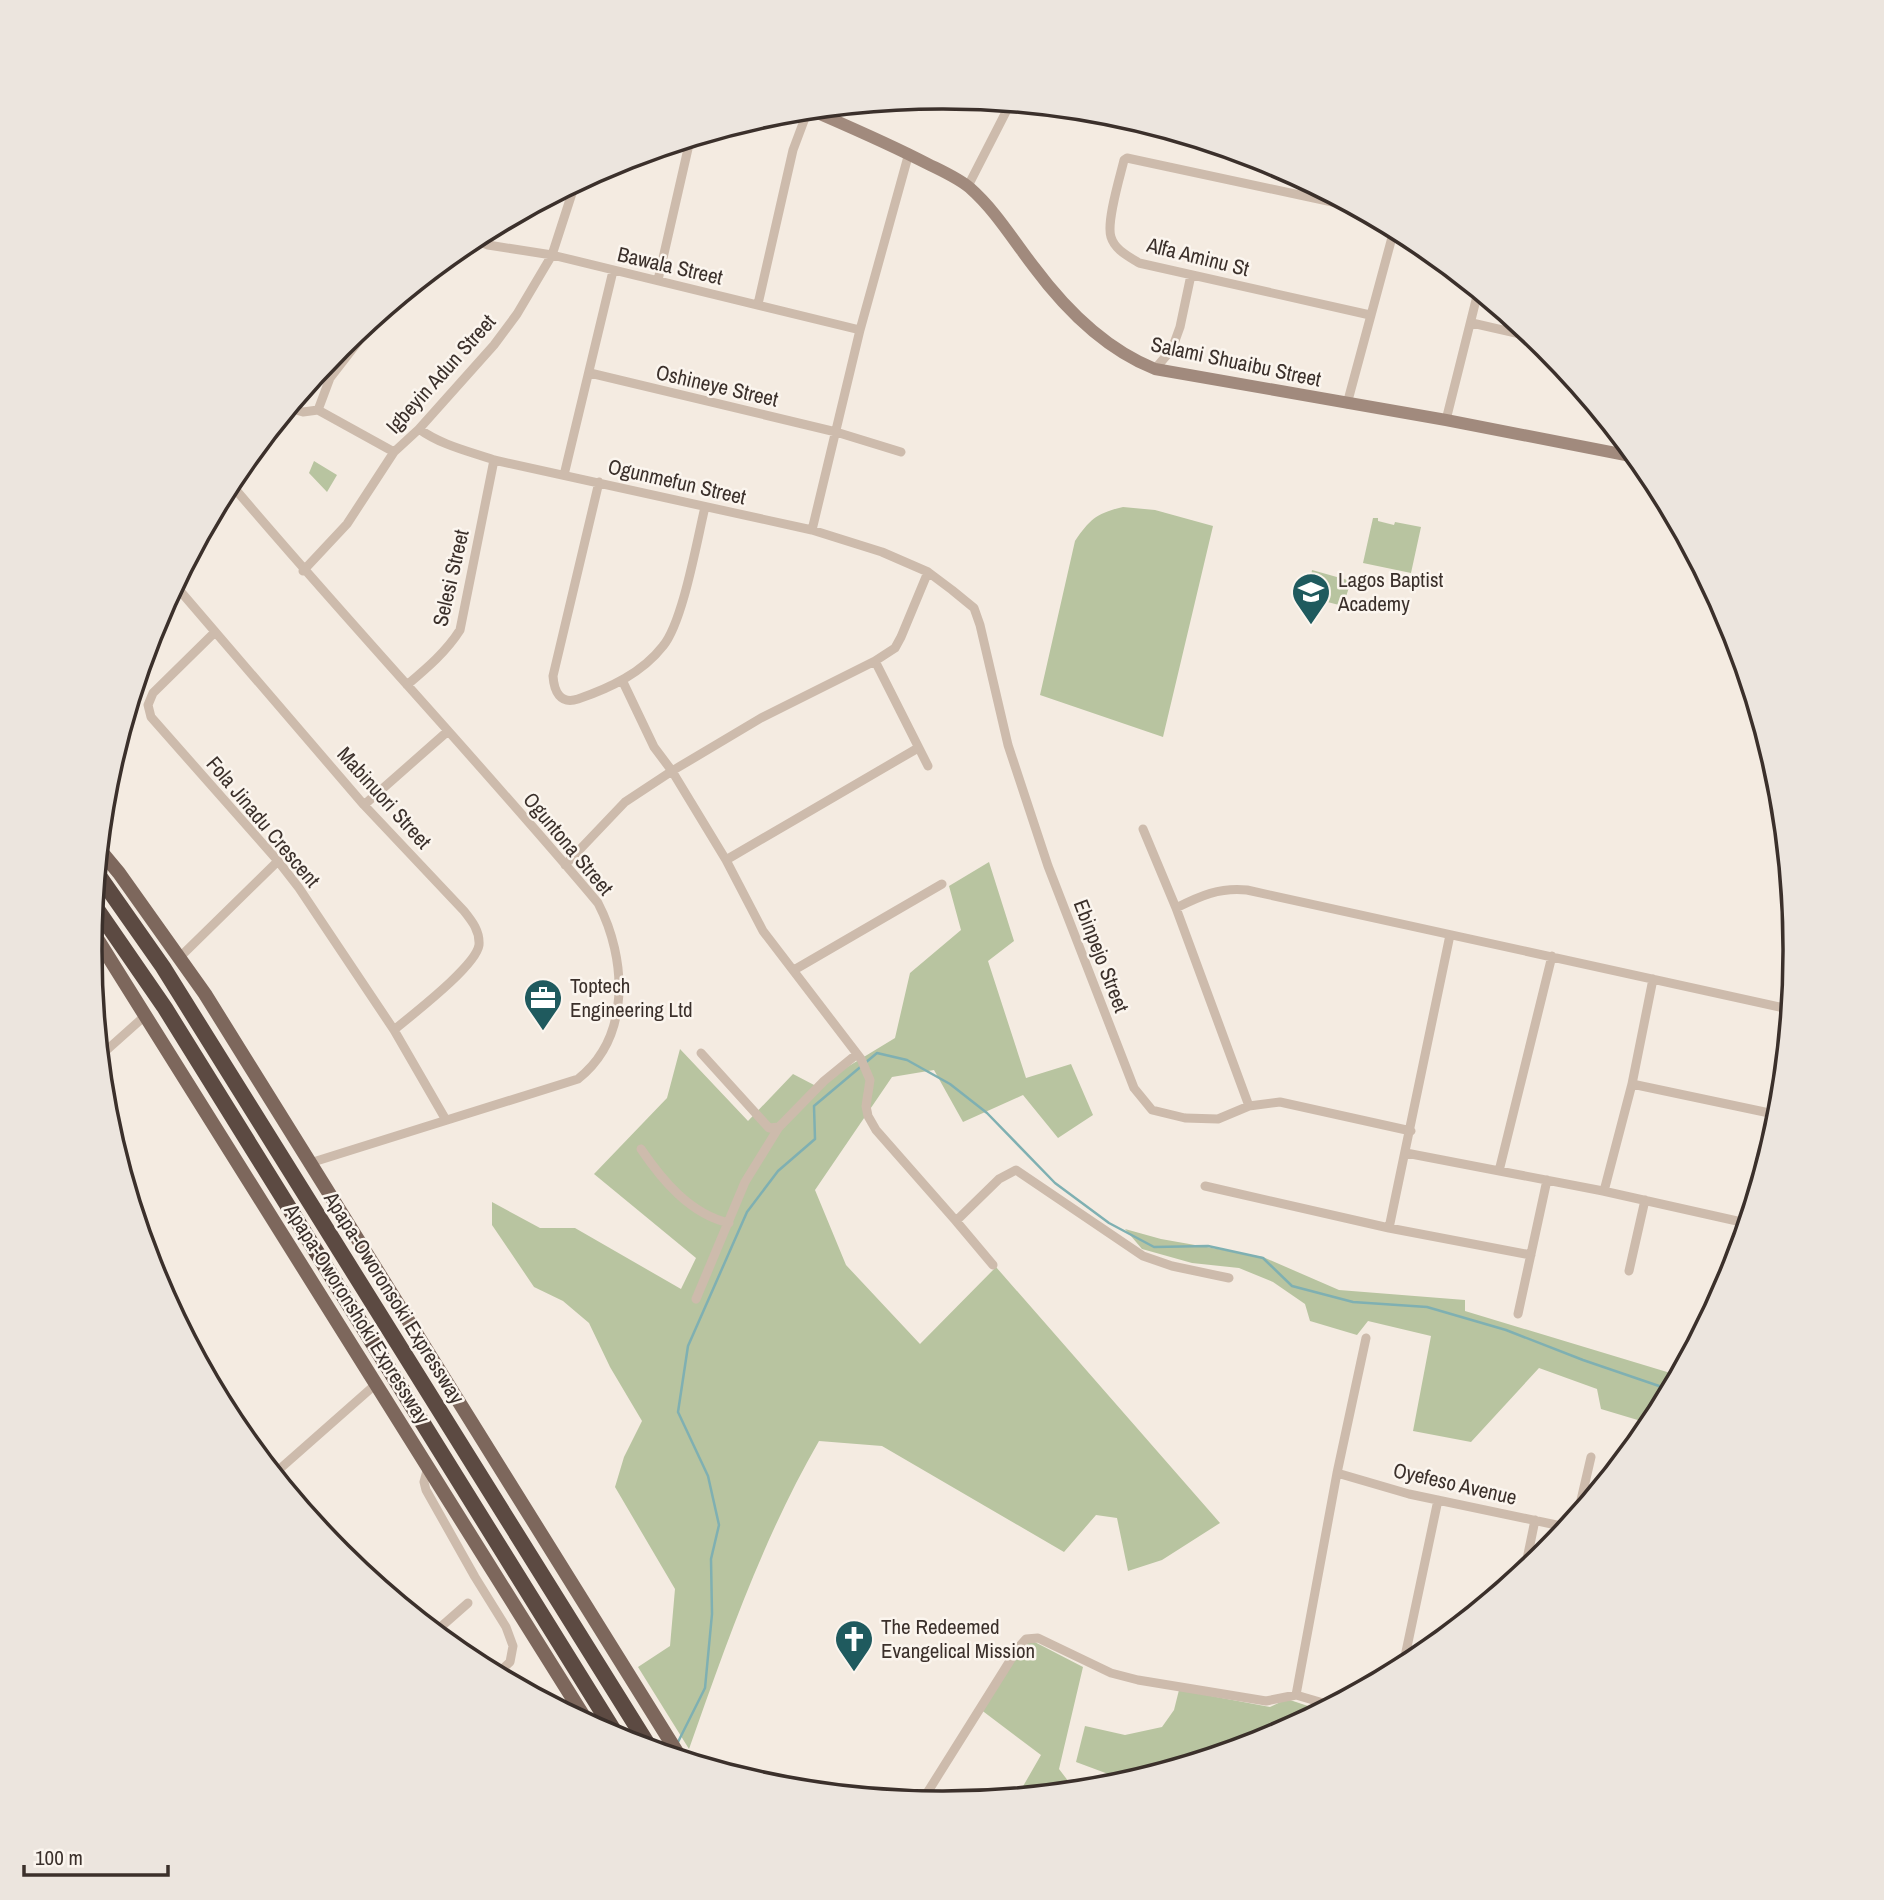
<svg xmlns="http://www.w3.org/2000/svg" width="1884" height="1900" font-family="'Archivo Narrow',sans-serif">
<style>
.green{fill:#b8c4a0}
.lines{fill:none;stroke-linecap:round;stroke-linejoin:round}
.stream{stroke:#7fb0b2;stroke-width:2.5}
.street{stroke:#cdbbac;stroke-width:9}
.secondary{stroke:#a18a7d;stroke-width:12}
.primary{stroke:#7d675c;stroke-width:14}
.highway{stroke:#5c4a42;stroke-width:16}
.labels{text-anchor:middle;stroke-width:5;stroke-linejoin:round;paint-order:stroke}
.street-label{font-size:21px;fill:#3b302b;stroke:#fbf5ee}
.poi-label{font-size:21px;fill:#3b302b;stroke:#fbf5ee;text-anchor:start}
.rim{fill:none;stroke:#3b302b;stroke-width:3.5}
</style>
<rect width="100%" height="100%" fill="#f4ebe1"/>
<path class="green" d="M314,461L337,475L327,492L309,473Z
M1123,507L1155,510L1213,526L1163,737L1040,695L1075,541C1090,519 1097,513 1123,507Z
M1373,518H1378V521L1394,525L1395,522L1421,527L1411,573L1363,563Z
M1312,570L1351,581L1343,606L1308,597Z
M989,862L1014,941L988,961L1026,1078L1071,1064L1093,1115L1058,1138L1023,1095L963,1122L934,1070L892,1077L815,1190L846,1265L920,1344L996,1267L1220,1523L1162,1560L1128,1571L1117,1518L1096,1515L1064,1552L882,1446L819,1441C763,1538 726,1644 689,1749L638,1667L670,1646L675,1589L615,1487L624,1457L642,1421L610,1367L589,1323L563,1301L534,1287L492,1225V1202L540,1228H575L681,1289L696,1258L594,1174L667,1098L680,1049L748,1121L793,1074L816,1086L895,1038L910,973L961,930L949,886Z
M1125,1229L1161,1239L1263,1257L1339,1290L1465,1300V1311L1677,1375L1651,1424L1601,1409L1597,1389L1539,1368L1471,1442L1413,1431L1431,1336L1368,1321L1357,1335L1310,1321L1305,1304L1273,1282L1239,1268L1192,1263L1142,1249Z
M1027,1638L1083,1667L1059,1769L1075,1790L1018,1795L1041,1755L980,1709Z
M1179,1690L1270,1707L1287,1699L1320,1710L1268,1738L1127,1781L1076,1762L1085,1726L1125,1735L1162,1727L1174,1710Z"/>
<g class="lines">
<path class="stream" d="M677,1744L705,1688L712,1614L711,1559L719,1525L708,1476L678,1412L688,1346L747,1212L778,1171L815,1139L814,1106L877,1053L907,1060L950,1084L987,1113L1055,1183L1109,1223L1154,1247L1208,1246L1263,1258L1292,1286L1353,1302L1427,1307L1506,1330L1583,1360L1662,1387"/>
<path class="street" d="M968,186L1010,104
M1351,206L1127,158L1124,160C1120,177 1106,222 1111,237C1115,250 1128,256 1139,263L1370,315
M472,239L488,245L552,255L860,330
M658,280L690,140
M758,304L793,150L808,110
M1472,323L1533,337
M1155,369L1172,349L1180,327L1191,275
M590,373L836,432L901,452
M1347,404L1394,230
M289,408L303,412L318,410L394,452
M318,410L330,378L361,338L366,325
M1446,420L1478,292
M419,429C441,445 468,451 494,460L812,530L882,552L928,572L952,590L974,608L980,625L1008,745L1048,866L1134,1088L1152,1110L1185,1118L1218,1119L1249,1106L1280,1102L1411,1131
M564,475L613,271
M599,482L553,676C554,691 560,705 578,699C610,688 642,673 663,646C683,622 697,540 705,507
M230,483C350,625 478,760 598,903C627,959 631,1037 578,1079L310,1163
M812,530L860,330L909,153
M303,571L347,524L394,452L419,429L494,345L517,314L552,255L575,184
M175,585L364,805L464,911C472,921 480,931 479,945C476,966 413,1014 394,1030
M215,632L153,693L148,705L151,717L278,861L299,888L394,1030L446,1120
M875,661L928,766
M623,682L654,747L672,771L726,860L763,931L861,1059L870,1080L866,1106L868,1116L876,1130L956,1221L999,1179L1016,1170L1143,1256L1172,1266L1229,1278
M407,685C427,668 446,652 460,630L494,460
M364,805L448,731
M1143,829L1176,908L1249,1106
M726,860L918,748
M565,865L625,802L672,771L761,718L875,661L895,648L901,637L928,572
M1176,908C1200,896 1220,887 1247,890L1789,1009
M179,958L278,861
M794,970L942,884
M701,1053L769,1128L779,1127L824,1081L857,1054
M100,1056L146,1015
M1632,1084L1774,1114
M641,1149C662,1180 690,1214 729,1223
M1406,1153L1603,1191L1746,1223
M1499,1171L1552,956
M1205,1186L1389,1228L1531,1255
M1604,1191L1632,1084L1653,979
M956,1221L993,1265
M1389,1228L1450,935
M1629,1271L1645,1200
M696,1299L745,1182L779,1127
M1518,1314L1547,1180
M428,1467L424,1482L426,1490L475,1577L506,1627L513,1646L510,1662L497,1674
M1337,1473L1409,1494L1566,1527
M274,1474L376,1384
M1578,1513L1591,1457
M1525,1569L1535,1520
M435,1632L468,1603
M1403,1666L1438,1500
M1296,1695L1337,1473L1366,1338
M922,1801L1018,1648L1026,1639L1038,1638L1111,1673L1138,1680L1266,1701L1296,1695L1330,1705"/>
<path class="secondary" d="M811,110C850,127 890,144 928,164C942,171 958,178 970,188C996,211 1013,240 1034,267C1066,310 1105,349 1155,369L1446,420L1636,457"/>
<path class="primary" d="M99,849L119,873L205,994L680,1757
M91,929L588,1723
M1765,1159L1782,1075"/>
<path class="highway" d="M97,873L163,967L650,1748
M94,905L165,1008L619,1739"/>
</g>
<defs>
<symbol id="school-pin" viewBox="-11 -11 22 30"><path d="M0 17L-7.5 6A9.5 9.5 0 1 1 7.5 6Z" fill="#1f5a5e" stroke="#fbf5ee"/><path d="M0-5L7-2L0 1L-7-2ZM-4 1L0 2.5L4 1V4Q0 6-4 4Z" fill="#fff"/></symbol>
<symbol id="office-pin" viewBox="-11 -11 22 30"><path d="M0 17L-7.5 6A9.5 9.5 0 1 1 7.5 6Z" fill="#1f5a5e" stroke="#fbf5ee"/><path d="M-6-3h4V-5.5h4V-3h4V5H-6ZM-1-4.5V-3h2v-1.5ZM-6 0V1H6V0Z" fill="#fff"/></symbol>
<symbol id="church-pin" viewBox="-11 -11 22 30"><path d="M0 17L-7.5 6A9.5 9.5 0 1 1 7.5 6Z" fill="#1f5a5e" stroke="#fbf5ee"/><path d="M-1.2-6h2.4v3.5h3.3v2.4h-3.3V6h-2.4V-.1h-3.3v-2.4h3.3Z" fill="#fff"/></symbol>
</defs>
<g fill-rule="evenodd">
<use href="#school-pin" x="1289" y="570" width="44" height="60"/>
<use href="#office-pin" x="521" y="976" width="44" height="60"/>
<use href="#church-pin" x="832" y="1617" width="44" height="60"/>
</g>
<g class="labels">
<g class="street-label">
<text transform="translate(1198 257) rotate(14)" y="7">Alfa Aminu St</text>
<text transform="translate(670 266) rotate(13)" y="7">Bawala Street</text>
<text transform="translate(1236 362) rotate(12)" y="7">Salami Shuaibu Street</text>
<text transform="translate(441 374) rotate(-48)" y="7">Igbeyin Adun Street</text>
<text transform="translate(717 386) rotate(13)" y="7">Oshineye Street</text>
<text transform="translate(677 482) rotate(13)" y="7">Ogunmefun Street</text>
<text transform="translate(451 578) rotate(-77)" y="7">Selesi Street</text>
<text transform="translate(384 798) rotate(48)" y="7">Mabinuori Street</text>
<text transform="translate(263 822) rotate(50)" y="7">Fola Jinadu Crescent</text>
<text transform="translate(568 844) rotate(50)" y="7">Oguntona Street</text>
<text transform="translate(1101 956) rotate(69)" y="7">Ebinpejo Street</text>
<text transform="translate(394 1298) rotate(58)" y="7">Apapa-Oworonsoki Expressway</text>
<text transform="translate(357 1314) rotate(58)" y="7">Apapa-Oworonshoki Expressway</text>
<text transform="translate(1455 1484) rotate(13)" y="7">Oyefeso Avenue</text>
</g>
<g class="poi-label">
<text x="1338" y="587">Lagos Baptist<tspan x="1338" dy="24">Academy</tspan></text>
<text x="570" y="993">Toptech<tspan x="570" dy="24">Engineering Ltd</tspan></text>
<text x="881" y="1634">The Redeemed<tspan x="881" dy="24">Evangelical Mission</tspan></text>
</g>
</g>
<path d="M0 0H1884V1900H0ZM942 109H943A840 840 0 0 1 1783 949V951A840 840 0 0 1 943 1791H942A840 840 0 0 1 102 951V949A840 840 0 0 1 942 109Z" fill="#ece5de" fill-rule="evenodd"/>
<path class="rim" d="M942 109H943A840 840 0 0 1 1783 949V951A840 840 0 0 1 943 1791H942A840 840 0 0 1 102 951V949A840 840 0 0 1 942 109Z"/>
<path d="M24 1865v10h144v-10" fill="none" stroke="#3b302b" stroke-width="3.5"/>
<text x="35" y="1865" font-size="21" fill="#3b302b" stroke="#fbf5ee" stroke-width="5" paint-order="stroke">100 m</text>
</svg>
